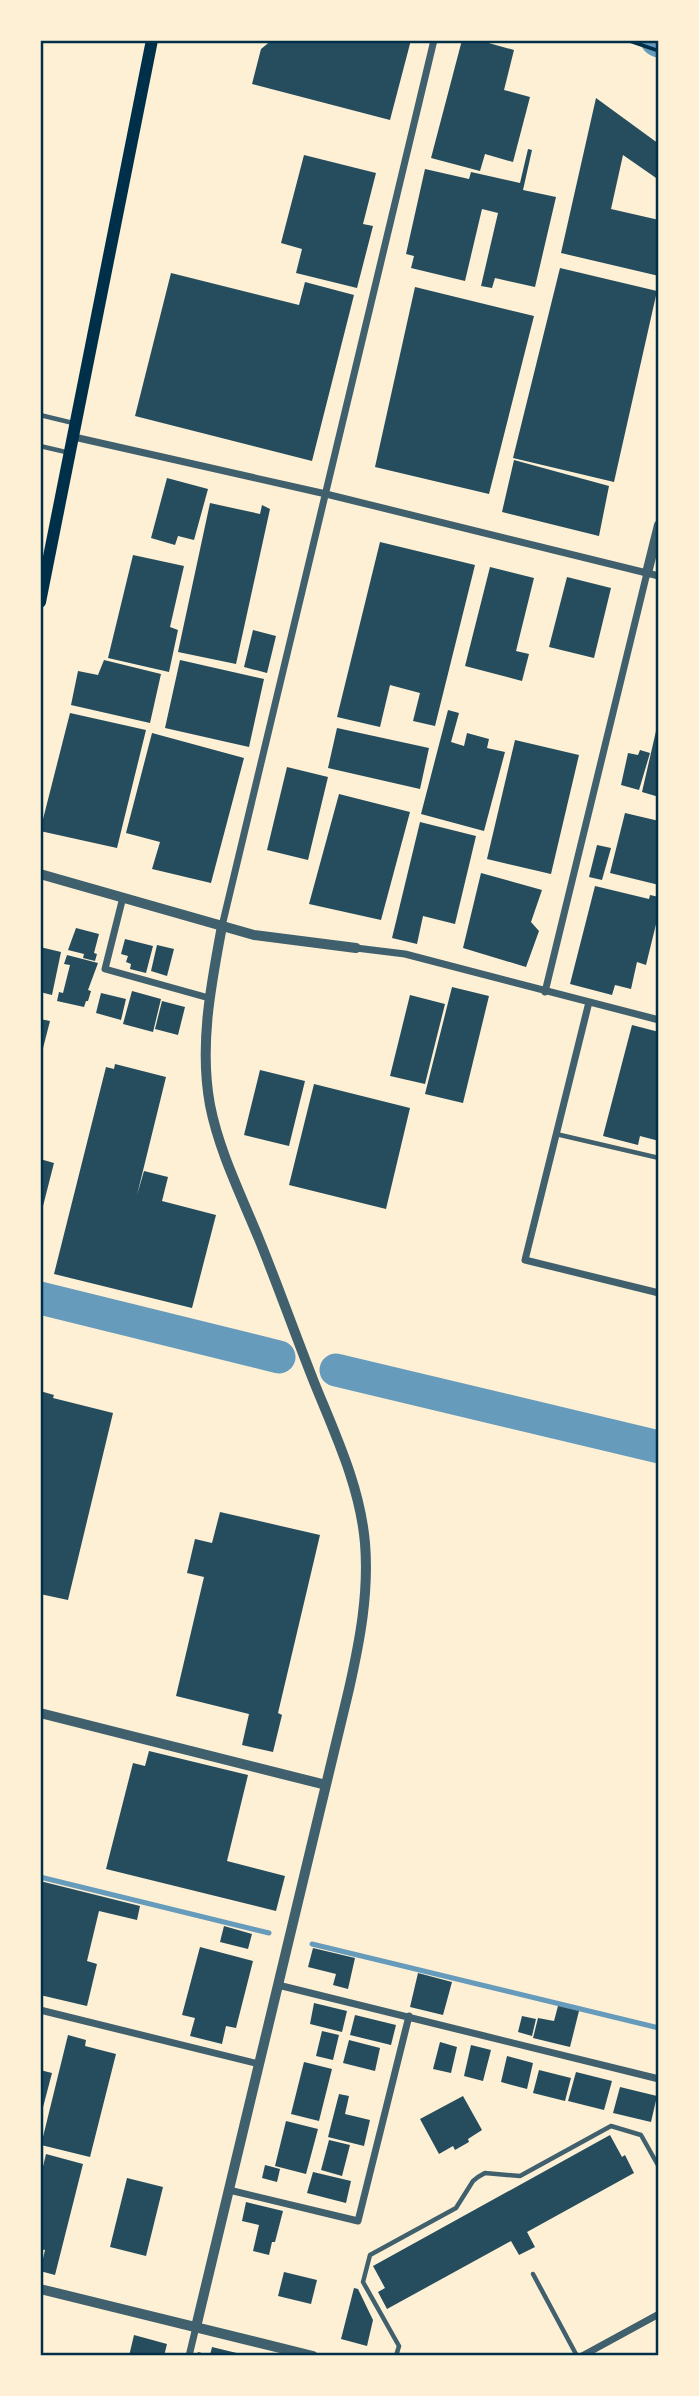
<svg xmlns="http://www.w3.org/2000/svg" width="699" height="2396" font-family="Jost,sans-serif">
<style>
.lines{fill:none;stroke-linecap:round;stroke-linejoin:round}
.stream{stroke:#669bbc;stroke-width:5}
.river{stroke:#669bbc;stroke-width:33}
.building{fill:#264d5e}
.path{stroke:#003049;stroke-width:3.5}
.service{stroke:#3f606c;stroke-width:4.5}
.minor{stroke:#3f606c;stroke-width:7}
.tertiary{stroke:#3f606c;stroke-width:10}
.secondary{stroke:#003049;stroke-width:12}
.neatline{fill:none;stroke:#003049;stroke-width:2.5}
</style>
<rect width="100%" height="100%" fill="#fdf0d5"/>
<g class="lines">
<path class="stream" d="M40,1877L269,1933
M312,1944L659,2028"/>
<path class="river" d="M657,40L659,41
M40,1298L279,1357
M336,1370L659,1447"/>
</g>
<path class="building" d="M272,40H411L390,120L252,84L261,49Z
M462,40H478L514,50L504,90L530,97L513,162L485,154L480,171L431,158Z
M596,98L659,144V180L623,155L611,209L659,220V276L561,253Z
M528,149L532,150L523,190L556,197L535,287L495,278L492,288L481,286L498,213L482,209L465,281L411,268L414,256L406,254L425,169L469,179L471,172L520,183Z
M304,155L376,173L363,224L373,226L357,288L296,273L302,249L281,243Z
M560,268L657,291L614,482L513,458Z
M171,273L299,305L305,282L354,295L312,461L135,416Z
M415,287L534,316L489,494L375,467Z
M514,460L609,486L599,536L502,512Z
M167,478L208,489L194,540L178,536L175,545L151,538Z
M210,503L260,514L262,505L270,509L236,664L178,652Z
M380,542L475,565L435,726L413,721L420,693L390,685L380,727L337,717Z
M133,555L184,566L170,627L178,630L169,672L108,658Z
M490,567L534,578L516,651L529,654L522,681L465,666Z
M567,577L611,588L594,658L549,647Z
M253,630L276,636L267,673L244,667Z
M104,660L161,674L150,723L71,705L78,671L98,675Z
M180,660L264,679L249,747L165,728Z
M448,710L459,713L451,742L464,746L467,733L489,739L487,748L505,752L484,831L421,814Z
M70,713L146,730L117,848L40,831Z
M337,728L429,748L420,789L328,768Z
M656,731L659,732V797L642,792Z
M152,733L244,758L211,883L152,869L160,842L126,833Z
M515,740L579,755L551,874L487,859Z
M640,750L650,753L639,790L621,785L628,753L638,755Z
M287,767L328,777L308,860L267,850Z
M339,794L410,812L381,920L309,904Z
M625,813L659,821V885L610,873Z
M420,822L476,836L455,924L423,916L417,944L392,938Z
M597,845L611,848L602,880L589,877Z
M481,873L542,890L531,922L539,931L526,967L463,948Z
M595,886L649,899L650,895L659,897V912L646,965L637,962L631,989L615,985L612,995L570,984Z
M76,928L99,934L94,953L97,954L95,961L83,958L84,954L68,950Z
M125,939L153,946L146,973L130,969L131,964L126,962L128,956L121,954Z
M157,945L174,949L167,976L151,971Z
M40,947L61,952L52,995L40,992Z
M67,955L98,963L88,990L91,991L88,1001H86L84,1007L57,1001L59,992L63,993L70,965L64,964Z
M452,987L489,996L463,1103L425,1094Z
M132,991L161,999L153,1032L123,1024Z
M101,993L126,999L121,1020L96,1013Z
M410,995L445,1004L425,1084L390,1076Z
M162,1001L185,1007L178,1035L155,1029Z
M40,1019L50,1021L41,1056H40Z
M632,1025L659,1032V1141L640,1136L638,1145L603,1136Z
M115,1064L166,1077L137,1195L144,1171L168,1177L162,1201L216,1215L192,1308L54,1274L106,1067L114,1069Z
M260,1070L305,1081L289,1146L244,1135Z
M314,1084L410,1108L386,1209L289,1185Z
M40,1159L54,1163L41,1214H40Z
M40,1391L54,1395L53,1398L113,1413L68,1600L40,1594Z
M220,1512L320,1535L278,1713L282,1715L273,1752L242,1745L249,1714L176,1696L204,1577L187,1573L195,1539L212,1543Z
M149,1751L248,1775L227,1861L285,1876L276,1911L106,1869L133,1763L145,1766Z
M40,1881L140,1906L137,1920L99,1911L87,1961L97,1964L87,2006L40,1995Z
M224,1926L252,1934L248,1949L220,1942Z
M200,1947L253,1961L236,2028L226,2026L222,2044L190,2036L195,2018L182,2015Z
M313,1948L355,1958L348,1989L333,1985L336,1974L308,1967Z
M418,1973L452,1982L443,2015L410,2007Z
M314,2003L347,2011L342,2032L310,2024Z
M558,2006L579,2011L570,2047L533,2038L538,2018L554,2021Z
M355,2015L396,2025L391,2045L350,2035Z
M522,2016L536,2019L532,2036L518,2032Z
M322,2031L339,2035L333,2060L316,2056Z
M68,2035L86,2040L85,2046L116,2054L90,2157L41,2145Z
M349,2040L380,2048L375,2071L343,2063Z
M440,2042L457,2047L451,2073L433,2069Z
M471,2045L491,2050L483,2081L464,2076Z
M507,2056L533,2063L527,2089L501,2082Z
M304,2062L332,2069L319,2121L291,2114Z
M40,2070L52,2073L41,2115H40Z
M539,2070L571,2078L565,2101L533,2093Z
M576,2072L612,2081L604,2110L568,2101Z
M620,2087L657,2096L651,2122L613,2113Z
M339,2094L349,2096L345,2114L370,2120L364,2146L328,2137Z
M463,2096L482,2130L468,2139L469,2142L455,2150L453,2146L439,2154L420,2119Z
M286,2121L318,2129L306,2174L275,2166Z
M610,2135L622,2157L625,2155L634,2173L527,2232L535,2247L519,2255L511,2241L387,2309L378,2292L385,2288L373,2266Z
M329,2140L350,2145L342,2176L321,2170Z
M46,2154L83,2164L55,2275L40,2271L45,2250L40,2249V2179Z
M265,2165L280,2169L277,2182L262,2178Z
M313,2172L351,2181L346,2203L307,2193Z
M127,2178L163,2187L146,2256L110,2247Z
M246,2202L283,2211L275,2242H272L269,2255L253,2251L259,2225L242,2221Z
M284,2272L317,2280L311,2304L278,2296Z
M354,2288L358,2289L373,2320L367,2346L341,2339Z
M134,2335L167,2344L164,2356H129Z
M212,2347L245,2355L244,2356H197L198,2352L210,2355Z"/>
<g class="lines">
<path class="path" d="M627,40L659,51"/>
<path class="service" d="M40,415L73,423
M40,446L70,453
M556,1134L659,1158
M533,2274L577,2356
M396,2356L399,2346L363,2282L370,2255L456,2208L473,2181L478,2177L485,2173L520,2176L611,2126L641,2135L659,2167"/>
<path class="minor" d="M74,437L326,494L659,576
M123,897L105,969L209,998
M222,926L434,40
M356,948L405,954L659,1020
M545,992L647,573
M589,1002L525,1260L659,1293
M278,1985L659,2079
M40,2010L259,2064
M229,2190L358,2221L409,2016
M189,2356L196,2327
M582,2356L659,2314"/>
<path class="tertiary" d="M647,573L659,525
M40,874L254,935L356,948
M40,1713L326,1785
M40,2289L313,2356
M196,2327L349,1689C360,1640 369,1593 365,1543C360,1486 335,1434 314,1382C295,1334 278,1286 259,1239C241,1195 219,1151 210,1105C199,1045 211,985 222,926"/>
<path class="secondary" d="M40,602L152,40"/>
</g>
<rect width="699" height="2396" fill="none" stroke="#fdf0d5" stroke-width="84"/>
<rect x="42" y="42" width="615" height="2312" class="neatline"/>
</svg>
